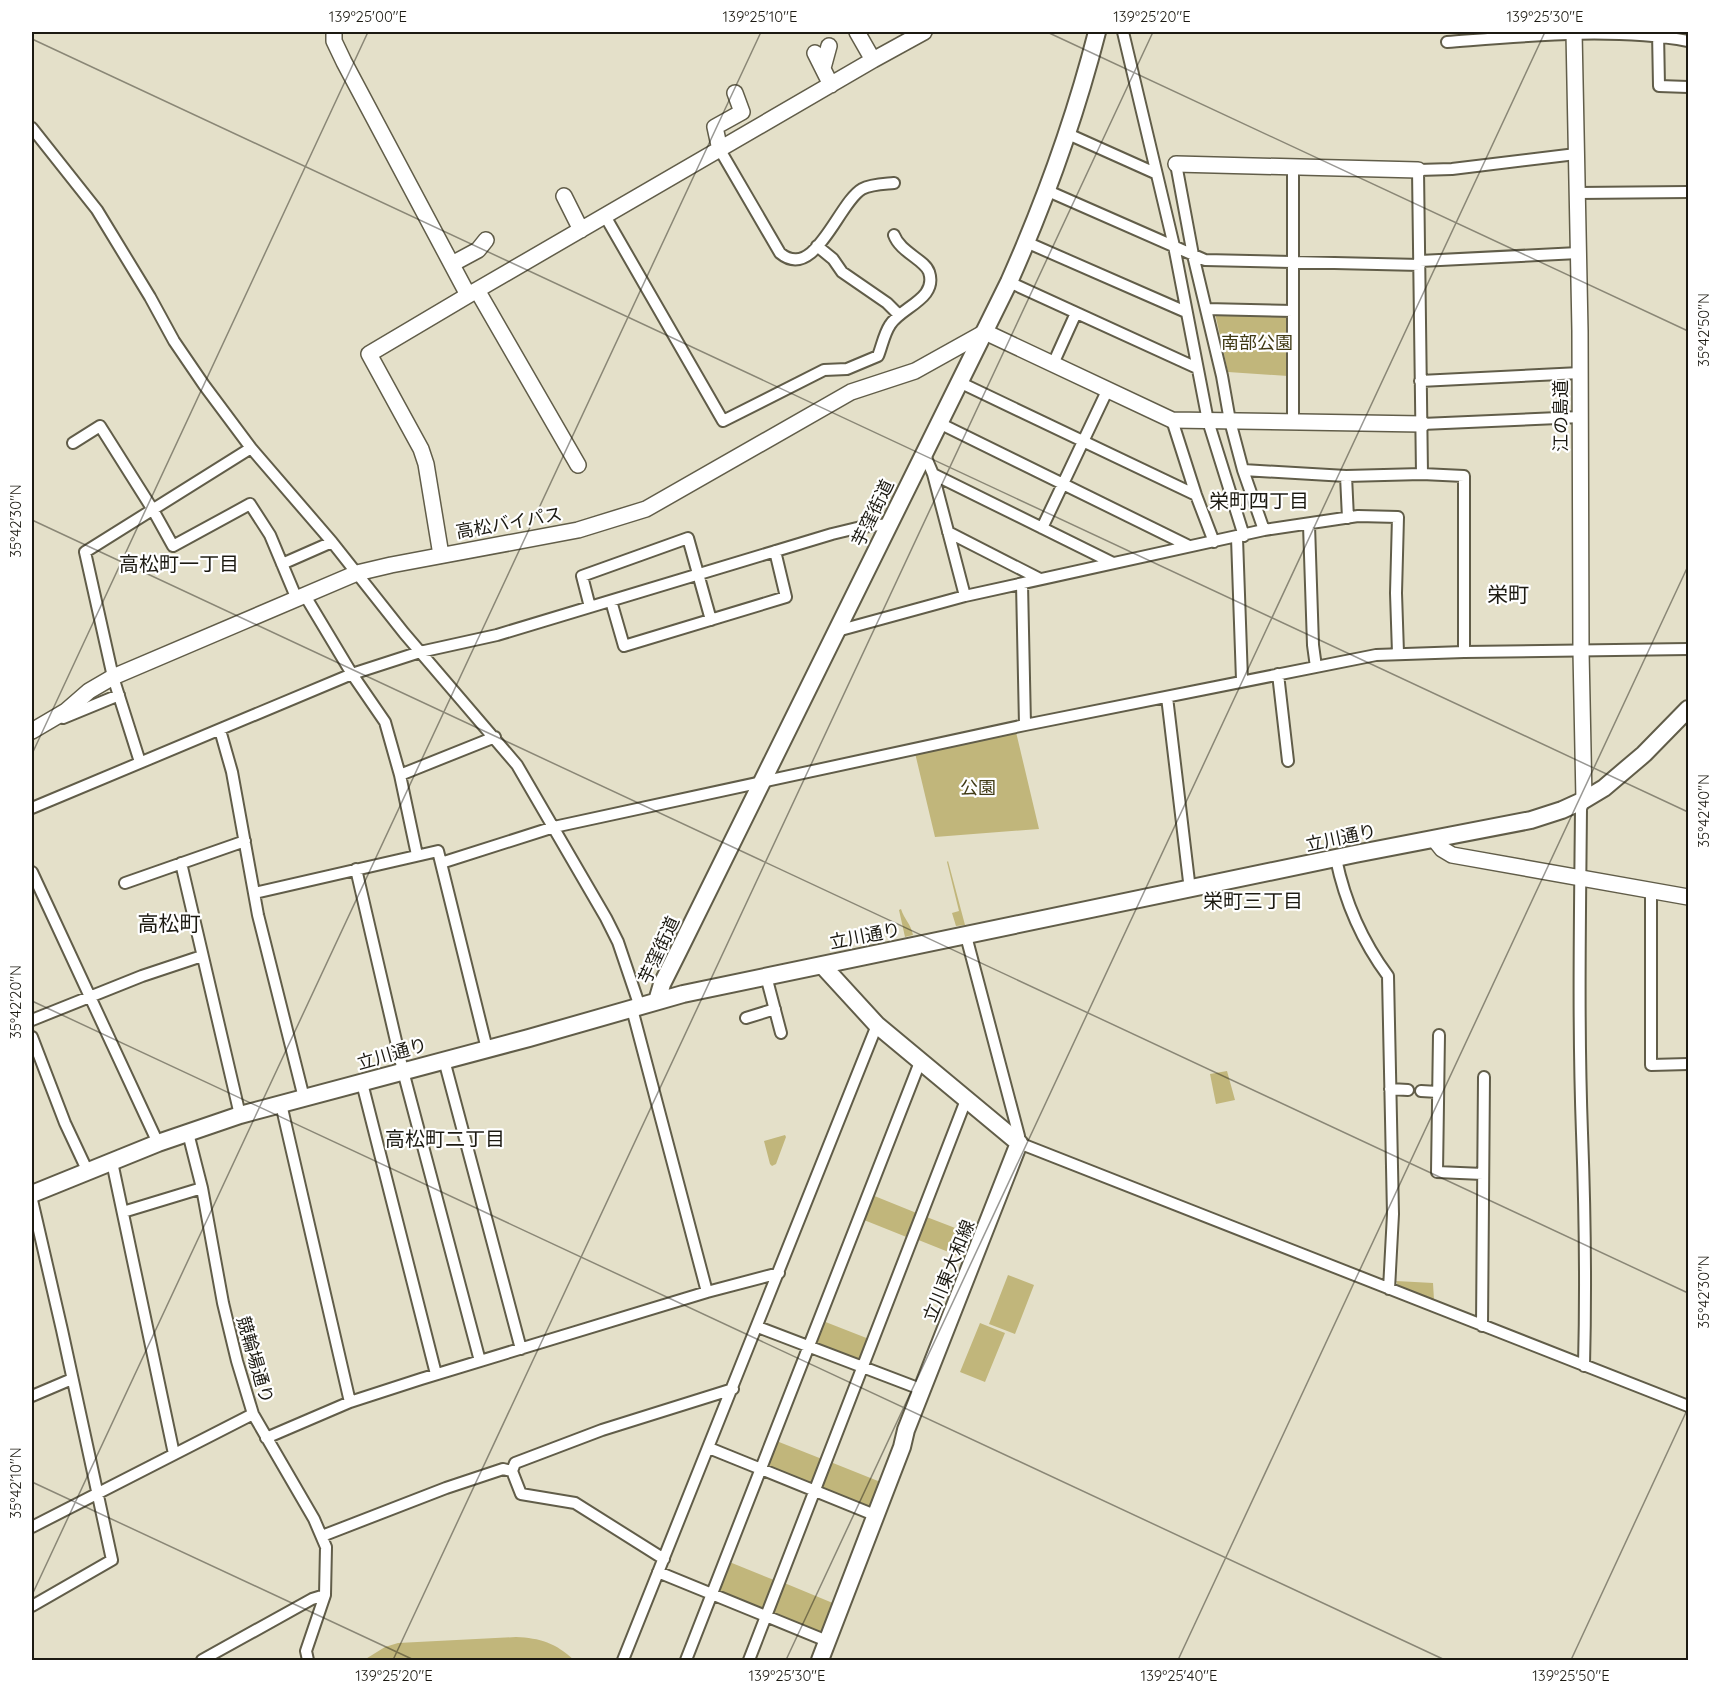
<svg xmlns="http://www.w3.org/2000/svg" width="1720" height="1692" font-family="Quicksand,'Noto Sans JP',sans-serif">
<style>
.green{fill:#c1b67b}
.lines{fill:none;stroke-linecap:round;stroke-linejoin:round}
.street-casing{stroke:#615d49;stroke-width:14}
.secondary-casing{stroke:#615d49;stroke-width:18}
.primary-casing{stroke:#615d49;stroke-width:20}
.street{stroke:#fff;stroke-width:10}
.secondary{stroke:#fff;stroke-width:15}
.primary{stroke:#fff;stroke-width:16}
.ticks{fill:none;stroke:#1c1a12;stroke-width:1.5;stroke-opacity:0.45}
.labels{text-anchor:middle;stroke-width:4.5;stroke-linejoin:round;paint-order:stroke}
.park-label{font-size:18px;fill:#403a14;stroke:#fff}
.street-label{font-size:18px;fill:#1c1a12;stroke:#fff}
.neighbourhood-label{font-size:20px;fill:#1c1a12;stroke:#fff}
.quarter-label{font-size:21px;fill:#1c1a12;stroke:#fff}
.neatline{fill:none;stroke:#1c1a12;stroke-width:2}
.ticks-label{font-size:15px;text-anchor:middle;fill:#1c1a12}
</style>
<rect width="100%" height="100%" fill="#e4e0c9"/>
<path class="green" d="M1215,313H1287L1288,376L1228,372Z
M1016,732L1039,829L935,837L915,753Z
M948,861L965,925L956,926L952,913L959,911L947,862Z
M901,909C904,919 911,924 913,935L905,937L899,910Z
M1227,1071L1235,1100L1216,1104L1210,1074Z
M785,1135L786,1137L776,1164L772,1166L770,1164L764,1141Z
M872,1195L919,1214L909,1238L864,1220V1217Z
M924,1216L976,1236L968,1257H961L916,1239Z
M1008,1275L1034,1285L1015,1334L989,1324Z
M1396,1281L1433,1283L1434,1300L1398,1286Z
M823,1321L869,1339L859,1364L813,1346Z
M980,1323L1005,1333L985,1382L960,1372Z
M774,1440L827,1461L815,1490L762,1469Z
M828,1461L888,1485L876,1515L817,1491Z
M727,1561L779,1582L767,1614L714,1593Z
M782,1582L840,1606L827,1639L769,1615Z
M516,1637C540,1638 556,1643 574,1660H364L385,1647L398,1643Z"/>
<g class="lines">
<defs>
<path id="street" d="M1123,32L1174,246L1208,421L1244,536
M1658,32L1659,86L1688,87
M1447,42C1525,36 1611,27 1688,41
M32,128L97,210L150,297L174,341L204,385L251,448L332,542L404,633L517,765L606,918L618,942L640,1007
M1068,134L1155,173
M720,150L780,253C815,282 838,203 862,189C871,184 884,184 894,183
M1176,164L1193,255L1222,376L1230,421L1243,470L1264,530
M1293,168V422
M1048,191L1205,260L1420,265
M1577,193L1688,192
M605,216L723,421L824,370L847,369L878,356C882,346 884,334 890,325C901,307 938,299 929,272C925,260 900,252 894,235
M1026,242L1186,312
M817,246L833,259L842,272L887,303L899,315
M1420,261L1578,253
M1009,282L1197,368
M1206,309L1293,311
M1053,364L1076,313
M1420,381L1580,373
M959,382L1196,495
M1172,420L1196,495L1214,542
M939,423L1189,546
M1422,424L1581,417
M73,443L100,426L153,510L173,546L250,504L270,535L296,597
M924,453L933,474L965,596
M1243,470L1346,476L1422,474L1418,170L1452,169L1576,154
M933,474L1113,563
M1422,474L1464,476V652
M1346,476L1348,518
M1309,525L1313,645L1316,667
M1042,528L1107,391
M948,532L1040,579
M1237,538L1242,680
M282,564L332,542
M1022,584L1025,725
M304,594L352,674L385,722L400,775L417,855
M611,601L624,646L786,597L775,551
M590,607L582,576L688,538L711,620
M837,631L965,596L1264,530L1358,516L1398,517L1396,593L1398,653
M1278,674L1288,761
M1167,697L1190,890
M63,718L119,695
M220,730L232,772L258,915L304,1098
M140,762L113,677L85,552L251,448
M400,775L495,737
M32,808L352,674L420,652L497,635L832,534L861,527L890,524
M1336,859C1345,902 1362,941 1388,976L1393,1214L1389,1289
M181,863L240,1115
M441,863L554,827L1025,725L1376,655L1464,652L1688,649
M356,869L403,1071L480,1361
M32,872L158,1143
M125,883L245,841
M1651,890V1065L1688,1064
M255,893L438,851L487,1049
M966,936L1019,1136V1143L1688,1406
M766,976L781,1033
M632,1009L707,1292
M746,1018L775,1009
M32,1020L142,976L202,956
M1439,1035L1437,1172L1483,1174
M32,1037L65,1123L88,1172
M444,1060L521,1349
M362,1083L436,1374
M1390,1089L1408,1090
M1421,1091L1438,1092
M281,1104L350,1402
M188,1133L202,1188L223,1303L237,1361L253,1414L314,1519L326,1547L325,1595L306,1651L308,1660
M112,1162L174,1454
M32,1200L62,1330L112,1560L32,1606
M123,1212L202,1188
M1482,1326L1484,1077
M758,1327L923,1390
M1584,1366C1586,1288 1585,1211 1582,1133C1578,1025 1580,917 1581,809L1584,800
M32,1396L72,1379
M266,1438L350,1402L421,1379L707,1292L779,1273
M709,1448L877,1516
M32,1527L253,1414
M322,1536L446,1488L503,1469L512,1471
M664,1559L575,1503L521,1494L512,1471L515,1463L602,1430L733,1389
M658,1572L827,1641
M202,1660L312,1599L325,1595
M623,1660L877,1025
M686,1660L920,1062
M749,1660L966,1100"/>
<path id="secondary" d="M334,32V41L344,62L468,295
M857,32L873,60L924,32
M1574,32L1580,331L1581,651L1584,800
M815,53L831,85
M823,68L829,46
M720,150L715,127L742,112L735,93
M1176,164L1418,170
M564,196L581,230
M452,264L478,250L486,240
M578,465L477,290L873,60
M441,555L426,464L421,449L369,354L477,290
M32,731L66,711L89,691L113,677L357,573L391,565L578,530L646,509L851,392L915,371L985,332L1172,420L1422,424
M1434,839L1442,849L1452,855L1688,897"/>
<path id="primary" d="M657,1001L662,984L679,950L1009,282C1045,201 1075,118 1097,32
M32,1194L158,1143L240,1115L529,1038L683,994L1355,854L1531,820L1562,810L1584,800L1604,788L1644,754L1688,709
M820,1660L902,1447L906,1430L1019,1143L877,1025L822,965"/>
</defs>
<use href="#street" class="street-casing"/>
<use href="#secondary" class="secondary-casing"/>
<use href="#primary" class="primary-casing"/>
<use href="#street" class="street"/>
<use href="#secondary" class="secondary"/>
<use href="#primary" class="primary"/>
</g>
<path class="ticks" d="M1047,32L1688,331M32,39L1688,812M32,520L1688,1293M32,754L368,32M32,1001L1445,1660M32,1482L414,1660M32,1595L761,32M393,1660L1153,32M786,1660L1545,32M1178,1660L1688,566M1571,1660L1688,1408"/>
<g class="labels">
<g class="park-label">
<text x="1257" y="349">南部公園</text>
<text x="978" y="794">公園</text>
</g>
<g class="street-label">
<text transform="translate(1561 416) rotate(-90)" y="6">江の島道</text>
<text transform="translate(873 513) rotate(-64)" y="6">芋窪街道</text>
<text transform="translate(509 523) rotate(-10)" y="6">高松バイパス</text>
<text transform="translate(1341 838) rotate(-12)" y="6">立川通り</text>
<text transform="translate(865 936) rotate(-11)" y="6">立川通り</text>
<text transform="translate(659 950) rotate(-65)" y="6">芋窪街道</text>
<text transform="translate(392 1054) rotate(-16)" y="6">立川通り</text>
<text transform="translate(949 1271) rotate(-68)" y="6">立川東大和線</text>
<text transform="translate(255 1360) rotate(74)" y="6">競輪場通り</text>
</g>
<g class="neighbourhood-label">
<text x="1259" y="508">栄町四丁目</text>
<text x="179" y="571">高松町一丁目</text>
<text x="1253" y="908">栄町三丁目</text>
<text x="445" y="1146">高松町二丁目</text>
</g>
<g class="quarter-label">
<text x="1508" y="602">栄町</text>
<text x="169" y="931">高松町</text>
</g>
</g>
<rect width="1720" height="1692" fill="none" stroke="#ffffff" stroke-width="66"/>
<rect x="33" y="33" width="1654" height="1626" class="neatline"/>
<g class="ticks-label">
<text x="368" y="22">139°25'00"E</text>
<text x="760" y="22">139°25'10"E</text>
<text x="1152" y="22">139°25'20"E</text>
<text x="1545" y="22">139°25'30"E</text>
<text transform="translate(1704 330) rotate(-90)" y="5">35°42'50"N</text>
<text transform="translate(16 521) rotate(-90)" y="5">35°42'30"N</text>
<text transform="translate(1704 811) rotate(-90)" y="5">35°42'40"N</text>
<text transform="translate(16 1002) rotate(-90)" y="5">35°42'20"N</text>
<text transform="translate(1704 1292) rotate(-90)" y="5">35°42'30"N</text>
<text transform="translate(16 1483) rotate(-90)" y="5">35°42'10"N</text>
<text x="394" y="1681">139°25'20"E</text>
<text x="787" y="1681">139°25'30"E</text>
<text x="1179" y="1681">139°25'40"E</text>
<text x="1571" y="1681">139°25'50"E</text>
</g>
</svg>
